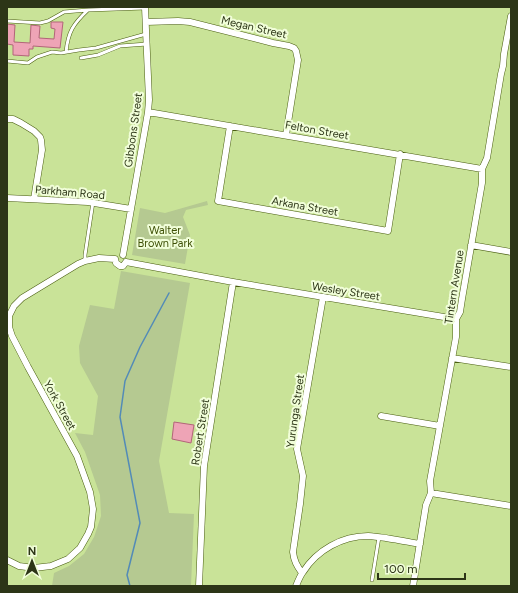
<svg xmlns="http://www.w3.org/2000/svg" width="518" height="593" font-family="Figtree,sans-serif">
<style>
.green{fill:#b5c991}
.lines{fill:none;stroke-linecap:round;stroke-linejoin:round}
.stream{stroke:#538bb7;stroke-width:1.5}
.building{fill:#eea4b6;stroke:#b26579}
.service-casing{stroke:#495d10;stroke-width:4}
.minor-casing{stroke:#495d10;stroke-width:7}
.service{stroke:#fff;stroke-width:3}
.minor{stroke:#fff;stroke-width:6}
.labels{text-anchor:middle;stroke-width:4;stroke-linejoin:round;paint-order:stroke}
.street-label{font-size:11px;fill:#2c3517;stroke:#f1fed9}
.park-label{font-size:11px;fill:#3e5006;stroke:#f1fed9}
</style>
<rect width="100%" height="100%" fill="#c9e398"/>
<path class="green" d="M207,201L208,205L186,210L183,217L190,235L185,264L132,255L140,208L165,213Z
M121,271L190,283L159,461L169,513L194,514L191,586H52L54,573L69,566L84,554L94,537L101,516L100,495L85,452L75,433L93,435L98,396L80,363L79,346L90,305L114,309Z"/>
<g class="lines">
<path class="stream" d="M130,586L127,575L140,523L120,417L125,381L140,347L169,293"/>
</g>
<path class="building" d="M51,22H63L60,48L33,46V49H29V56L13,55V45L7,44V24L15,25L14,42L30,43L31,25L40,26L39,38L54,39L55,29L51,28Z
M174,422L194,425L191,443L172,439Z"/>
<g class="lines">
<defs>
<path id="service" d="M7,21L40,23L48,21L64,12L88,10
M66,52C68,32 73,24 88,10L145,8
M81,58L98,55L120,46L147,44
M7,61L28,63L37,57L52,52L61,53L79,50L96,48L146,34
M85,261V255L93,202
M372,580L379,537"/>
<path id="minor" d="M146,22L178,21L190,22L273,43L289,46L294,48L296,51L298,60L286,135
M148,112L482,169
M7,119H13L21,123L34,131L40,137L41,140L42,150L34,199
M230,126L218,201L388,231L400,154
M7,198L88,202L131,209
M471,245L511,252
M123,255L148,112L149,100L145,7
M115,259L116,263L120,266H123L126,262
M126,262L233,282L456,319
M452,358L511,367
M381,416L440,426
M431,493L511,506
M7,560L19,566L34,568L51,566L68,559L80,548L88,534L91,527L93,509L90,492L77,456L28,367L12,336L9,327V316L14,306L22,298L78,264L85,261L99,258L115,259
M302,573C297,566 294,561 293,552L300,504L303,476L297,449L323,297
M199,586L204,466L233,282
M296,586C298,581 300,576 303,572C317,550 342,536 368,536C385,537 403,541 420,544
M413,586L426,505L431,493L430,481L456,337V319L460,312L462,299L482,183V169L487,158L501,74L503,66L504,54L511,16"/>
</defs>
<use href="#service" class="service-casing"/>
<use href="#minor" class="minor-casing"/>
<use href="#service" class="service"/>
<use href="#minor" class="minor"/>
</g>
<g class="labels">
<g class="street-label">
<text transform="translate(254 27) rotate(13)" y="4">Megan Street</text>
<text transform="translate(133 130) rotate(-82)" y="4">Gibbons Street</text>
<text transform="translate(317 130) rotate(10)" y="4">Felton Street</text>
<text transform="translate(70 192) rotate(5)" y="4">Parkham Road</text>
<text transform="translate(305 206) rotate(10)" y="4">Arkana Street</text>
<text transform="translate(454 287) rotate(-81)" y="4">Tintern Avenue</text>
<text transform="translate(346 291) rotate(9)" y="4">Wesley Street</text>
<text transform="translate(60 405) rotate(61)" y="4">York Street</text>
<text transform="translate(295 411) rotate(-82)" y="4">Yurunga Street</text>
<text transform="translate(200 432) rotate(-81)" y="4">Robert Street</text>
</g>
<g class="park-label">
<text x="165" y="234">Walter<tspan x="165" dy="13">Brown Park</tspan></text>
</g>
</g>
<rect width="518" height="593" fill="none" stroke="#2c3517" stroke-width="16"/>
<g transform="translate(32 561)" stroke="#f1fed9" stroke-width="3" paint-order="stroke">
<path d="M0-3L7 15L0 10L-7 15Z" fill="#2c3517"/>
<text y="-6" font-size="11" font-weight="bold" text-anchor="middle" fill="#2c3517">N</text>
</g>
<path d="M378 573v6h87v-6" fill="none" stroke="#2c3517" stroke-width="2"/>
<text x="384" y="573" font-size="12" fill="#2c3517" stroke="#f1fed9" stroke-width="3" paint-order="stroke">100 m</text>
</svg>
